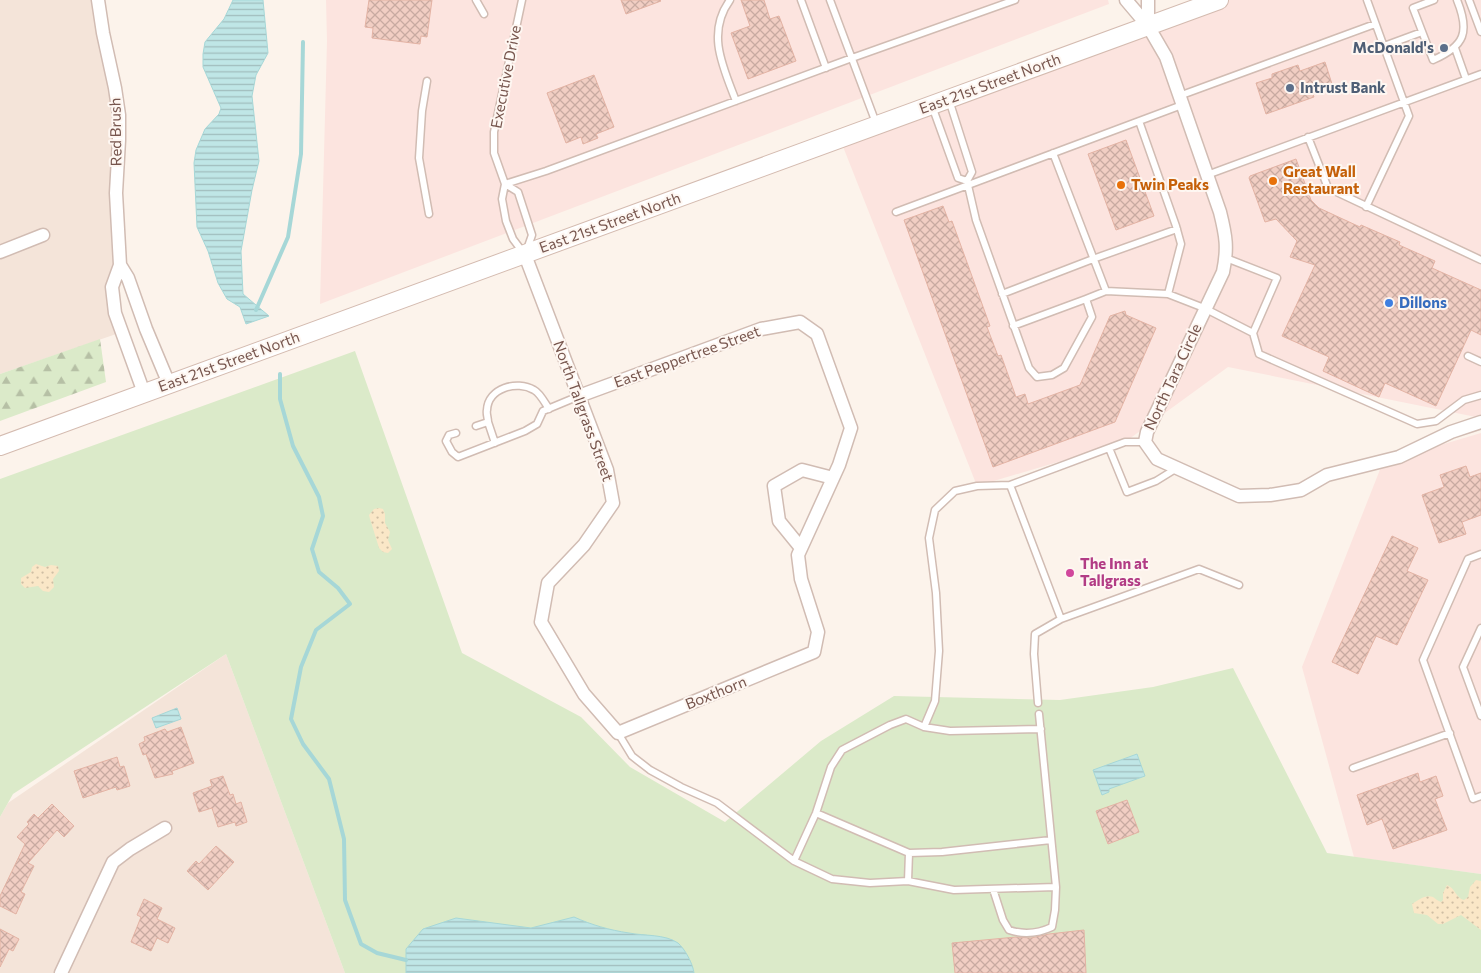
<svg xmlns="http://www.w3.org/2000/svg" width="1481" height="973" font-family="Commissioner,sans-serif">
<style>
.residential{fill:#f4e4d9}
.commercial{fill:#fce4df}
.green{fill:#dbeac9}
.forest{fill:url(#forest-firs)}
.sand{fill:url(#sand-dots)}
.water{fill:url(#water-rules);stroke:#a6d7d7}
.lines{fill:none;stroke-linecap:round;stroke-linejoin:round}
.stream{stroke:#a6d7d7;stroke-width:4}
.building{fill:url(#building-cross-hatch);stroke:#e3b3a4}
.service-casing{stroke:#d1bcb3;stroke-width:9}
.minor-casing{stroke:#d1bcb3;stroke-width:15}
.secondary-casing{stroke:#d4bbb0;stroke-width:20}
.service{stroke:#fff;stroke-width:6}
.minor{stroke:#fff;stroke-width:12}
.secondary{stroke:#fff;stroke-width:18}
.service-dot{fill:#5c6f8a;stroke:#fef7f2;stroke-width:2}
.food-dot{fill:#e8710a;stroke:#fef7f2;stroke-width:2}
.shop-dot{fill:#3f7fe0;stroke:#fef7f2;stroke-width:2}
.hotel-dot{fill:#d1479c;stroke:#fef7f2;stroke-width:2}
.labels{text-anchor:middle;stroke-width:4;stroke-linejoin:round;paint-order:stroke}
.service-label{font-size:15px;font-weight:bold;fill:#4e5e75;stroke:#fef7f2;text-anchor:end}
.street-label{font-size:15px;fill:#77564e;stroke:#fef7f2}
.food-label{font-size:15px;font-weight:bold;fill:#c56008;stroke:#fef7f2;text-anchor:start}
.shop-label{font-size:15px;font-weight:bold;fill:#366cbe;stroke:#fef7f2;text-anchor:start}
.hotel-label{font-size:15px;font-weight:bold;fill:#b23c85;stroke:#fef7f2;text-anchor:start}
</style>
<defs>
<pattern id="forest-firs" width="22" height="20" patternUnits="userSpaceOnUse" patternTransform="scale(1.25)"><rect width="22" height="20" fill="#dbeac9"/><path d="M5 1l3.5 6h-7zM16 11l3.5 6h-7z" fill="#b6c0a5"/></pattern>
<pattern id="sand-dots" width="8" height="8" patternUnits="userSpaceOnUse" patternTransform="scale(1.25)"><rect width="8" height="8" fill="#fae7c7"/><path d="M2 2h.1M6 6h.1" fill="none" stroke="#cfbea4" stroke-width="1.8" stroke-linecap="round"/></pattern>
<pattern id="water-rules" width="6" height="5" patternUnits="userSpaceOnUse" patternTransform="scale(1.25)"><rect width="6" height="5" fill="#bfe6e6"/><path d="M0 2.5h6" fill="none" stroke="#a0bdbd"/></pattern>
<pattern id="building-cross-hatch" width="8" height="8" patternUnits="userSpaceOnUse" patternTransform="scale(1.25)"><rect width="8" height="8" fill="#f1cec3"/><path d="M0 0l8 8M0 8l8-8" fill="none" stroke="#c8aaa1"/></pattern>
</defs>
<rect width="100%" height="100%" fill="#fcf3eb"/>
<path class="residential" d="M0,0H100L106,48L116,183L113,301L122,332L0,374Z
M226,654L345,973H0V817L8,803Z"/>
<path class="commercial" d="M326,0H1108L1109,4L320,304L327,41Z
M1223,0H1481V418L1228,367L1125,442L977,486L840,139Z
M1481,433V874L1354,857L1302,667L1383,462Z"/>
<path class="green" d="M355,351L462,653L581,717L630,767L725,822L821,741L894,696L1060,700L1153,687L1233,668L1327,853L1481,874V973H345L226,654L13,794L0,817V479Z"/>
<path class="forest" d="M100,339L106,382L0,421V374Z"/>
<path class="sand" d="M379,508L383,509L385,514V523L390,532L388,540L392,549L388,553L383,552L379,548L370,519L369,515L374,509Z
M36,564L45,567L51,565L58,566L59,571L53,579L54,587L49,592L43,591L38,586L25,588L21,584V578L31,572L32,567Z
M1476,880L1481,881V930L1461,915L1443,924H1438L1427,915L1414,913L1412,904C1418,900 1426,894 1433,897C1436,899 1438,901 1441,902L1443,900V893L1447,885C1455,888 1456,898 1464,900L1468,897L1470,887Z"/>
<path class="water" d="M233,0H263L268,53L256,75L252,96L259,161L252,190L241,251L243,294L269,316L246,324L240,307L227,299L218,283L208,251L197,227L194,163L196,150L205,129L219,114L221,108L203,67V54L205,42L224,19Z
M177,708L181,719L156,728L152,718Z
M1137,754L1145,776L1109,789V792L1102,795L1093,770Z
M574,917C592,925 609,930 629,933C644,936 665,934 678,943C685,949 693,964 694,973H406V949L423,929L456,918L531,928Z"/>
<g class="lines">
<path class="stream" d="M256,310L288,237L301,154L303,42
M280,374V399L293,446L319,497L323,516L312,549L319,572L338,588L350,604L316,630L301,667L291,719L303,744L329,779L344,839L345,900L361,944L377,953L406,960"/>
</g>
<path class="building" d="M369,0H432L427,37L421,36L420,44L372,38L373,28L365,27Z
M621,0H660L661,1L626,14Z
M741,0H764L770,19L779,16L796,61L748,79L731,33L750,26Z
M1325,62L1332,84L1312,92L1314,97L1266,114L1256,83L1272,78V74L1298,65L1300,71Z
M594,75L614,127L596,134L598,138L583,144L581,137L566,143L547,93Z
M1126,140L1154,216L1116,230L1088,154Z
M1296,159L1311,200L1319,208L1360,227L1361,225L1400,242L1399,245L1435,261L1432,268L1481,290V335L1471,330L1436,406L1385,383L1379,397L1323,371L1329,357L1282,336L1315,265L1290,257L1297,241L1276,219L1265,222L1249,178L1250,176Z
M943,206L949,222L952,221L990,326L987,327L998,356L1001,355L1016,397L1025,394L1028,404L1080,385L1110,316L1125,311L1126,315L1156,328L1115,422L993,467L904,220Z
M1466,466L1470,477L1481,473V515L1462,522L1466,534L1439,543L1422,495L1444,487L1440,475Z
M1392,536L1418,548L1407,571L1428,580L1397,645L1376,636L1358,674L1332,662Z
M181,727L194,763L172,771L173,774L155,778L146,754L143,755L139,744L145,741L144,737L165,729L167,732Z
M117,757L120,767L124,766L130,786L117,790L116,787L83,798L74,771Z
M1418,773L1420,782L1436,776L1443,796L1435,799L1447,830L1393,849L1382,819L1367,825L1357,795Z
M223,776L230,795L233,794L236,804L241,802L247,822L236,826L235,822L218,827L212,808L199,812L193,793L212,786L210,780Z
M1127,800L1139,832L1108,844L1096,811Z
M52,804L74,826L64,837L57,830L28,863L34,866L21,892L25,894L16,914L0,906V896L25,844L17,837L29,824L27,822L34,814L38,818Z
M216,846L234,862L208,890L187,871L196,861L199,864Z
M144,899L162,908L157,919L175,928L168,943L157,938L151,951L131,942L141,917L137,915Z
M0,929L19,939L13,951L9,949L0,967Z
M1084,930L1086,973H955L952,943L1016,937L1031,938L1049,934Z"/>
<g class="lines">
<defs>
<path id="service" d="M476,0L484,14
M730,0C706,33 723,67 736,101
M801,0L826,68
M830,0L876,123
M1434,0L1413,8L1433,60C1465,46 1470,32 1457,0
M1469,0L1481,32
M1384,46L1422,32
M1455,48L1466,79
M427,81L422,111L419,158L429,214
M1179,96L1375,24
M949,100L972,172L967,181L976,220L1029,368L1037,377L1052,375L1064,368L1092,317L1086,299L1106,291L1168,294L1204,308L1253,333
M932,106L958,178L967,181
M1139,121L1176,226L1181,244L1168,294
M1308,137L1328,188L1481,260
M1053,153L1106,291
M1207,175L1481,74
M505,184L546,171L852,58L1015,0
M505,184L518,192L532,235L525,255L513,239L506,221L502,199L505,184L494,153V132L522,0
M1366,207L1409,116L1367,0
M896,212L1182,105
M1226,258L1277,278L1253,333L1259,354L1417,424L1436,421L1464,400L1481,395
M1002,294L1093,259L1177,229
M1013,326L1086,299
M1468,356L1481,362
M488,422C488,418 486,413 487,410C488,388 517,380 534,390C540,393 545,403 549,409
M476,426L488,422L495,443
M456,433L449,435L446,441L452,452L458,457L525,431L537,424L543,411L579,396
M1109,448L1127,492L1156,481L1177,468
M1010,485L1061,619
M1481,554L1468,559L1423,660L1473,799L1481,796
M1481,628L1463,667L1481,716
M1038,703L1034,654L1035,634L1061,619L1199,569L1239,585
M924,727L935,701L939,651L936,593L929,538L935,510L955,491L977,486L1010,485L1125,442H1145
M618,733L632,756L650,770L681,787L717,803L794,861L832,879L870,883L908,881L954,890L1056,887L1039,714
M1353,768L1450,733
M816,813L909,853
M794,861L816,813L831,767L842,750L890,725L906,719L924,727L950,731L1041,729
M908,881L909,853L942,852L1051,840
M993,889L1003,920L1009,930C1024,935 1037,934 1052,927L1055,910L1056,887"/>
<path id="minor" d="M98,0L103,33L115,88L119,115V140L116,193L120,265L112,287L115,313L144,393
M1126,0L1148,26L1166,57L1220,212C1226,236 1228,248 1223,272L1147,432L1145,442L1157,459L1239,496L1270,495L1301,490L1327,475L1399,457L1451,432L1481,422
M1148,26V0
M0,252L43,235
M525,255L607,470L613,503L584,545L548,583L541,622L584,694L618,733L814,652L818,632L801,579L798,555L839,465L851,428L817,334L800,322L761,329L579,396
M120,265L128,278L146,329L169,384
M801,548L779,521L774,486L802,470L833,478
M61,973L113,862L130,849L165,828"/>
<path id="secondary" d="M0,446L1219,0"/>
</defs>
<use href="#service" class="service-casing"/>
<use href="#minor" class="minor-casing"/>
<use href="#secondary" class="secondary-casing"/>
<use href="#service" class="service"/>
<use href="#minor" class="minor"/>
<use href="#secondary" class="secondary"/>
</g>
<g class="service-dot">
<circle cx="1444" cy="48" r="5"/>
<circle cx="1290" cy="88" r="5"/>
</g>
<g class="food-dot">
<circle cx="1273" cy="181" r="5"/>
<circle cx="1121" cy="185" r="5"/>
</g>
<circle class="shop-dot" cx="1389" cy="303" r="5"/>
<circle class="hotel-dot" cx="1070" cy="573" r="5"/>
<g class="labels">
<g class="service-label">
<text x="1434" y="53">McDonald's</text>
<text x="1300" y="93" text-anchor="start">Intrust Bank</text>
</g>
<g class="street-label">
<text transform="translate(506 77) rotate(-79)" y="5">Executive Drive</text>
<text transform="translate(990 84) rotate(-20)" y="5">East 21st Street North</text>
<text transform="translate(116 132) rotate(-91)" y="5">Red Brush</text>
<text transform="translate(610 223) rotate(-20)" y="5">East 21st Street North</text>
<text transform="translate(687 357) rotate(-20)" y="5">East Peppertree Street</text>
<text transform="translate(229 362) rotate(-20)" y="5">East 21st Street North</text>
<text transform="translate(1173 377) rotate(-65)" y="5">North Tara Circle</text>
<text transform="translate(583 411) rotate(70)" y="5">North Tallgrass Street</text>
<text transform="translate(716 693) rotate(-22)" y="5">Boxthorn</text>
</g>
<g class="food-label">
<text x="1283" y="177">Great Wall<tspan x="1283" dy="17">Restaurant</tspan></text>
<text x="1131" y="190">Twin Peaks</text>
</g>
<g class="shop-label">
<text x="1399" y="308">Dillons</text>
</g>
<g class="hotel-label">
<text x="1080" y="569">The Inn at<tspan x="1080" dy="17">Tallgrass</tspan></text>
</g>
</g>
</svg>
